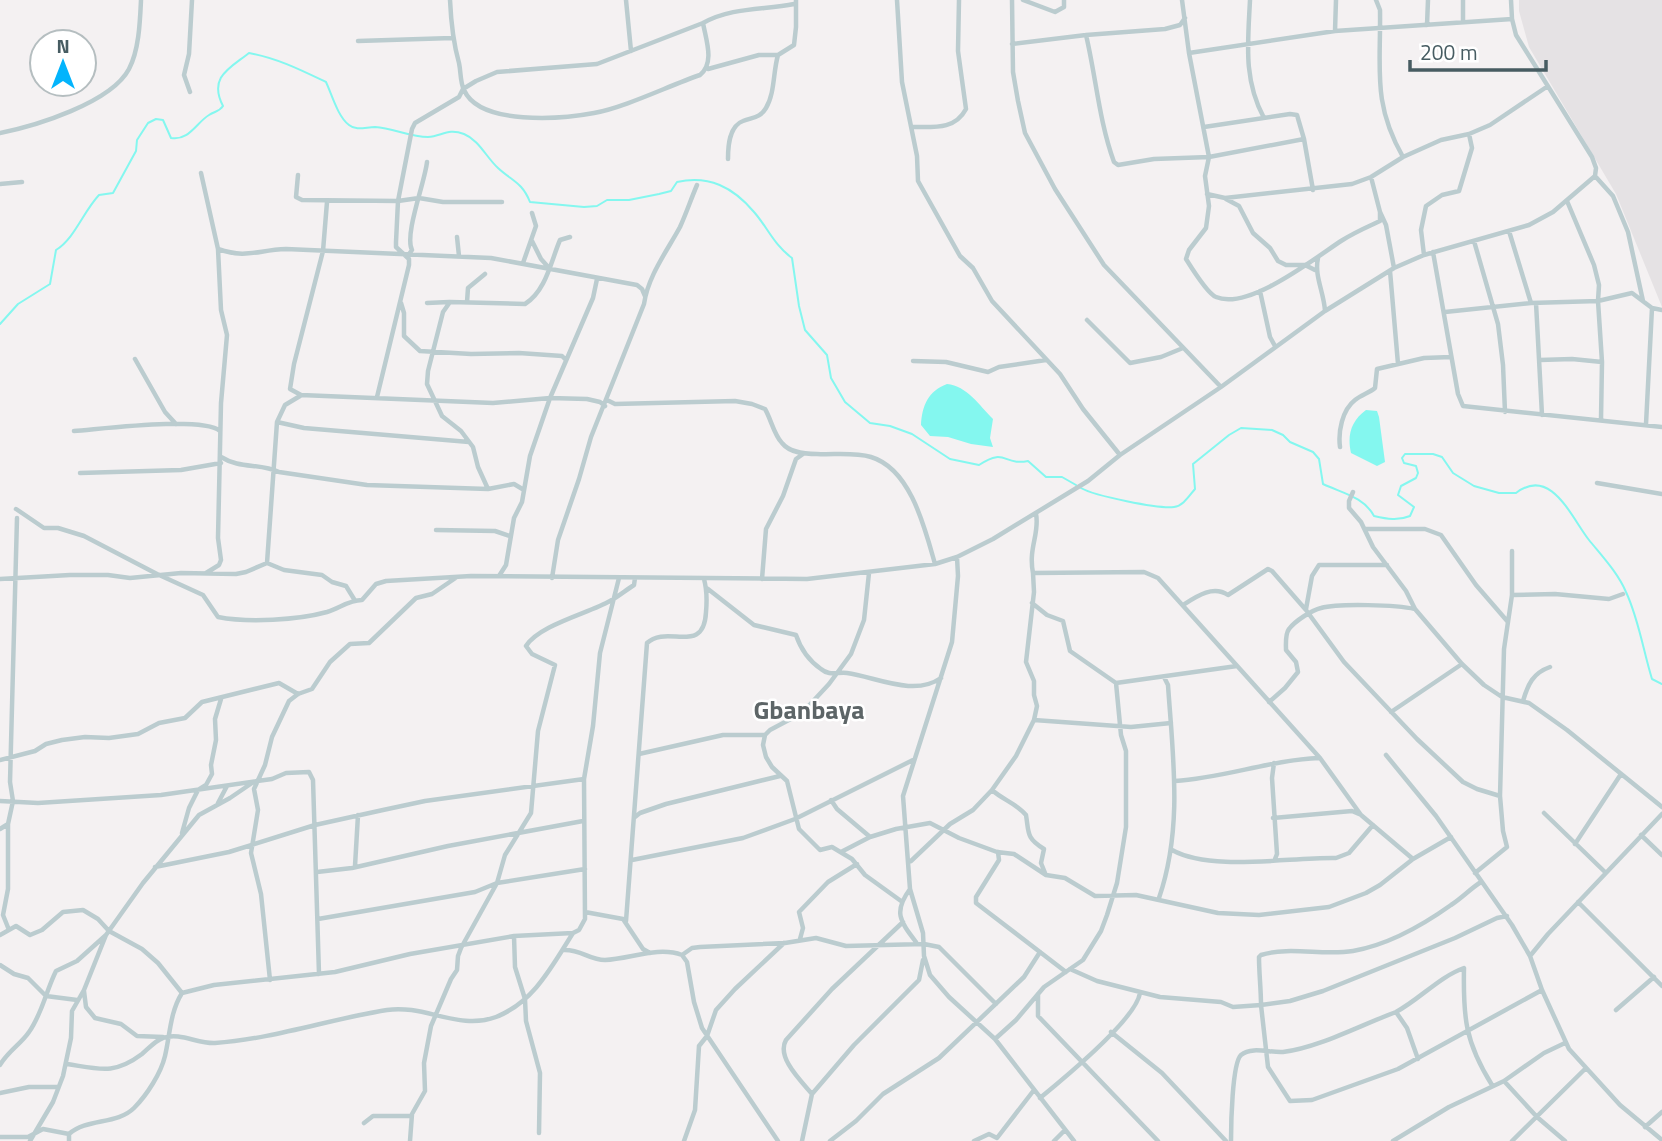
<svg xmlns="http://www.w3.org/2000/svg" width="1662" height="1141" font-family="'Titillium Web',sans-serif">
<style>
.education{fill:#e5e2e4}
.water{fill:#84f7ef}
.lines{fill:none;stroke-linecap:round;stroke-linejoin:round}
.stream{stroke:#84f7ef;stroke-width:2}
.minor{stroke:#bbcccf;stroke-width:4.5}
.labels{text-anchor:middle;stroke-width:5;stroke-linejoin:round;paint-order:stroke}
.district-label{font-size:26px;font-weight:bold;fill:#5d6567;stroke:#fff}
</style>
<rect width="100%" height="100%" fill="#f4f1f2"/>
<path class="education" d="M1519,0H1662V307L1616,194L1529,47L1519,11Z"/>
<path class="water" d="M947,384C967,386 979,405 993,419L990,438L993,447L971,444L948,437L930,436L921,425C922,406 928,391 947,384Z
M1366,410L1377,411L1379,417L1385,462L1377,466L1351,453C1347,435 1351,421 1366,410Z"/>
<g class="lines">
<path class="stream" d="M0,324L18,304L50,284L56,250C75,238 83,212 99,195L113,193L136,151L137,140L148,123L156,119L163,120L171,138C189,141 196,123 209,115C215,111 219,112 223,106C208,77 230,68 249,53C277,58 301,70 326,82C332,95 338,117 349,125C356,131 366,127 375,127C393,128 410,137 428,137C442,136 448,128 464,134C479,140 486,157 498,168C512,181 522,182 530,202L584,207L597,206L607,200H629L659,194L671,191L677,182C709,175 733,187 754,212C768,228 774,245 792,258L799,306L805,330L827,355L831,378L845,402L870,423L890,426L912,434L950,459L979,465C1006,447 1003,466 1028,461L1046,477H1062L1076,485
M1081,488C1095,496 1158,509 1174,507C1183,506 1189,496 1195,489L1193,464L1229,435L1241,428L1272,430L1283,435L1290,442L1313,452L1319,459L1323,484C1342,493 1364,497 1374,516C1387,519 1398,521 1410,516L1414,507L1398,495L1401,486L1416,478L1418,473L1416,466L1404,463L1402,458L1405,454H1433L1442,457L1453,473L1474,486L1499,493H1516C1551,466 1571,517 1589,540C1602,556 1618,573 1626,592C1639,620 1643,650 1652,679L1662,684"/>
<path class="minor" d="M450,0C451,22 453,42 459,63C461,72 460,82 464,90C480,126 562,119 594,113C626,107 668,86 700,75C715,63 706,40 703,23C732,7 763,10 794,4
M626,0L631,51
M897,0L902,82L917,156L918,181L960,256L973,268L992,301L1060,374L1083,409L1120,455
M1012,0L1013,72L1018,101L1025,133L1055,189L1104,265L1221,387
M1023,0L1055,12L1064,7V0
M1182,0L1189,53L1209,157L1205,176L1209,206L1206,228L1189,250L1186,259C1191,267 1208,294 1216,297C1248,311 1315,258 1341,241C1353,233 1367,227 1380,221V212
M1250,0C1248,42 1243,79 1264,118
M1376,0L1380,10C1381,68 1372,103 1403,157
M1463,0V22
M1427,25L1428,0
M1335,31L1336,0
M1086,35C1096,77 1099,121 1114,162L1118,165L1154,159L1209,157L1304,139
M358,41L452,38
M1012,44L1086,35L1165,29L1180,25L1185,18
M1189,53L1335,31L1512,19
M708,69L759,55H778
M190,92L184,75L189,54L192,0
M912,127C934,127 955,130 966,109L958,51L959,0
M1204,127L1290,114L1297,115L1304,139L1313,190
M0,133C35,126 111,103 129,69C139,50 140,22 141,0
M728,159C728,146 729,126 743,121C753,117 760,118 766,108C775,93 773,72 778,55L794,45L796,27V0
M201,173L218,249L221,310L227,335L221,403L218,538L221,560L219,565L206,573
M298,175L296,197L302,200L398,201L419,198L443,202H502
M1595,176L1613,196L1628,232L1643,301
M1371,177L1380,212L1386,225L1394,268
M0,184L22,182
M1207,194L1225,198L1352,184L1371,177L1403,157L1441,140L1469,134L1490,125L1548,86
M1226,199L1239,206L1253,233L1270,248L1278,261L1286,265H1305L1315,270
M1567,201L1594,265L1599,285L1598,301L1602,362L1601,419
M327,202L323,251L294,364L290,389L301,395L493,403L550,398L587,399L600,402L605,406
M1509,231L1531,303
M457,237L459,256
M532,241L541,259L550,269
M1474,241L1498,324L1503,365L1505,412
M218,249C247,259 257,250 286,249L491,258L637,285L642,289L645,296
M1433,252L1458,394L1463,406L1662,427
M409,254L412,250C404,235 425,182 427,162
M1424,255L1421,230L1426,206L1442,195L1459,191L1472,148L1469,134
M1318,258C1314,276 1324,292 1325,311
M523,263L536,226L532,213
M1390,271L1398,364
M1260,291L1270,337L1275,346
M467,302L468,288L485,274
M401,303L404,313V336L420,351L471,354L519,353L562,356L566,360
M427,303L449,302
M1536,303L1542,415
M1445,312L1531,303L1598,301L1632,293L1652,308L1662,310
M1087,320L1130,363L1161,357L1183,348
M135,359L165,412L176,424
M1540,360L1572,359L1602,362
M913,361L946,362L988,372L999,367L1046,360
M377,397L409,265V259L396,247V242L398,201L412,129L415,123L459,97L463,89L476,81L497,72L597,64L703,23
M607,400L615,404L735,401L752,404L765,409C771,419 774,435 782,443C790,453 805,454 817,454C833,455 854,452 871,457C911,469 925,529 935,564
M277,422L304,428L469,442
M1646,424L1652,308
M74,431C102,429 201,416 220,431
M1340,447C1338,432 1342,410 1355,400C1361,395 1369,393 1375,388L1377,369L1424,358L1451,357
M221,457C240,469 260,463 279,472L367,485L488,489L514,484L524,490
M80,473L181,470L221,463
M1597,483L1662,494
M488,489L478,467L473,447L461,431L442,416L427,384L428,371L443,312L450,302L525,304C546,291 551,261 560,240L570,237
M1353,492L1349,501V508L1361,522L1373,547L1406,591L1415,609L1462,664L1484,685L1502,697L1529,703L1567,730L1662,807
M16,509L44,528H58L84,536L157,574L203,595L218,617C248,623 298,620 327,612C340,608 349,600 362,600L376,584L386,581L471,576L807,579L935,564L957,557L993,539L1088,481L1120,455L1221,387L1325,311L1394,268L1424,255L1529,225L1553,212L1595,176L1596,168L1592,157L1516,35L1512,19L1511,0
M1036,514C1040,533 1028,548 1033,573L1144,572L1158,578L1320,758L1361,815L1413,859
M1365,529H1425L1441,535L1476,585L1508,622
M436,530L495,531L510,536
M957,557L958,576L952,642L903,796L910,889L923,933L924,956L930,975L949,997L995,1039L1074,1141
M267,563L277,422L285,405L300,396
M869,573L864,620L851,654L829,684L802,713L770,730L765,735L763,745L766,757L772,767L787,781L799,829L820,850L832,847L852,859L865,875L901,901
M1033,573L1034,592L1026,662L1034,681V695L1037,706L1034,720
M499,576L506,565L514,518L522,502L530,456L550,398L593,298L597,279
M552,578L558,540L579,479L591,437L644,304C648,276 667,251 680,227C686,214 691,199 697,185
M0,579L70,575H108L130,578L181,573L236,574L246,572L267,563L284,570L322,575L332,582L346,586L354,599
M762,579L766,529L783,496L796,459L803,454
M708,589L754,625L796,635C801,650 808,660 821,669C829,676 837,672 847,673C876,677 914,697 941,678
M1512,595L1555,594L1609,599L1623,594
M1183,605C1197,596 1213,585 1228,595L1268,569L1272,571L1306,610L1344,662L1417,739L1463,782L1477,789L1500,796
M1306,609L1312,576L1319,565H1387
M1116,683L1237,666
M1523,701C1528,684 1533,673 1550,667
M1269,702L1285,688L1298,672L1296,662L1286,650C1286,644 1285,634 1289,629C1295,621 1312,610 1321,608C1339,603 1397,605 1415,609
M1391,712L1462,664
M639,754L723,735H765
M1386,755L1436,816L1512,925L1530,956L1542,990L1569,1049L1620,1105L1662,1140
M0,760L35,751L46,744L62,740L85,737L109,738L138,734L159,723L185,718L202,702L279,683L298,694
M1274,763L1272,778L1277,854L1275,859
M1175,781C1224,778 1270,760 1319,758
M992,790C1003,800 1016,803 1026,815C1029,833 1026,838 1044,849L1041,863L1045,873
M831,800L837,809L869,836
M0,801L38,803L161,795L272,779L286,773L309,772L313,780L319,974
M218,803L227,786
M1544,813L1606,873
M635,817L640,813L666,804L780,776
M1273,818L1352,811L1359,814
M8,824V889L3,915L9,930
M0,829L8,824L13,801L10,782L17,518
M182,833L189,808L198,790L206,785L212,774L211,765L216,740L215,719L221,699
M1641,835L1662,855
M1575,844L1621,774
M1172,850C1212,872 1289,857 1336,858L1349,853L1373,825
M841,852L870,837L896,829L930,823L959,838L997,852L1014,854L1046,875L1065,878L1095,896L1136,895L1218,913L1259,915L1329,907L1366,893L1380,885L1413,859L1451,837
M998,852L999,860L976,897V903L1066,972
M632,860L743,838L795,819L913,760
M911,861L950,824L973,810L992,790L1016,756L1034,720L1131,727L1171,723
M355,866L358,815
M155,867L229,852L315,825L383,810L425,801L584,779
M317,872L352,868L448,846L583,821
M1475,873L1507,847L1503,831L1500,796L1504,649L1512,595V551
M910,889C893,912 900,921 916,942
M1159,898C1183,828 1173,758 1168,685L1164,677
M1578,902L1662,986
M585,912L623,919L643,949L650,953
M1507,916L1497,918L1455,938L1323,991L1290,1001L1261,1005L1268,1067L1290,1101L1312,1100L1398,1069L1542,990
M318,919L475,892L497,883L585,869
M626,921L647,643C667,624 704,656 706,612C707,601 707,590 704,579
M0,935L16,926L30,935L42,930L63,912L83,910L98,919L109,931L142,949L158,963L182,993
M514,936L515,967L525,999L526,1021L540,1073L539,1133
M800,939L803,928L799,912L828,882L857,864
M563,950C581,949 589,960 605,960C630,959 658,946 682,955L687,962L694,1002L702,1028L778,1141
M682,955L692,948L700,947L785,943L816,938L846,946L924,944L939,947L996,1004
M1530,956L1548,934L1662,814
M0,965L14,974L28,978L46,996L77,1000
M1070,969L1097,981L1160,997L1221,1002L1233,1007L1261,1005C1261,989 1259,973 1259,957L1261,955C1290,946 1323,956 1353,951C1387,945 1423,925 1451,905C1462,898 1470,889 1481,882
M270,980L261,894L251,853L258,810L254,789L265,765L272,737L289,701L298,694L312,689L330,662L350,644L369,643L416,598L432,594L457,577
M84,991L86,1007L95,1018L121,1024L137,1036L163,1037
M1038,994V1016L1158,1141
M1616,1010L1654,977
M1396,1012L1407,1028L1418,1059
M1111,1032L1162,1073L1226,1141
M995,1039L1016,1020L1044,987L1083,960L1101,931L1107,915L1117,883L1126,827V751L1121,735L1116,683L1070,651L1063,621L1047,615L1032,603
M67,1064C100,1069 114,1075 142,1054C148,1049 156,1040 163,1038C180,1032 198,1044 215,1043C273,1039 330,1019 387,1010C424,1004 459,1031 496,1017C534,1002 552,966 573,933
M0,1065C8,1051 21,1044 29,1032C42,1014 46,991 56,971L77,961L106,935
M1504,1081L1537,1117L1565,1141
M0,1093L29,1087H58
M812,1094C801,1081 776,1057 786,1040L832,989L903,922
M1040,1098C1062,1080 1136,1019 1140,993
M364,1123L373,1116H412
M1645,1127L1662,1112
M0,1137H28L43,1129L69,1134
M30,1141L53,1102L63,1076L71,1038L72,1011L84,990L106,935L143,883L199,815L230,798L252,783
M69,1141V1134C87,1118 117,1125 134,1108C147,1095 161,1073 165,1056C170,1035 170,1012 182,993L214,985L335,972L410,954L514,936L573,933L579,930L585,919L584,779L593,726L600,653L619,578
M410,1141L412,1114L425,1091L424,1063L431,1026L451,979L457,970L458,956L461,948L497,883L505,855L531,813L538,731L555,665L532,654L526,646C539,625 589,613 610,601C619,596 626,590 634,585L635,578
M684,1141L695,1110L699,1046L707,1036L716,1010L735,989L784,943
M802,1141L812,1094L854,1045L919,980L923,960
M830,1141L856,1121L883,1094L939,1058L1024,977L1040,952
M974,1141L989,1134L997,1138L1034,1090
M1054,1141L1065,1130
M1231,1141C1231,1127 1232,1063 1241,1055C1252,1046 1270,1053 1283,1052C1318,1048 1363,1024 1396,1012C1420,999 1439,977 1464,968C1463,1017 1465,1042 1492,1085
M1393,1141L1449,1107L1504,1081L1544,1053L1565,1043
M1512,1141L1585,1069"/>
</g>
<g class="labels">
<g class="district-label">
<text x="809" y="719">Gbanbaya</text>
</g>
</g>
<g transform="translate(63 63)"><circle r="33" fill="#ffffff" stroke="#b5bec0" stroke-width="2"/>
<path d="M0-5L12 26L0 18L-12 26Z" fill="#03b4fc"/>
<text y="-10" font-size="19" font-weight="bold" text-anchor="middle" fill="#475c62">N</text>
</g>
<path d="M1410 60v10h136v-10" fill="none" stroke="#475c62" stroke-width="3.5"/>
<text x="1420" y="60" font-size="21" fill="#475c62" stroke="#ffffff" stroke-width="5" paint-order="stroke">200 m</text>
</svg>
